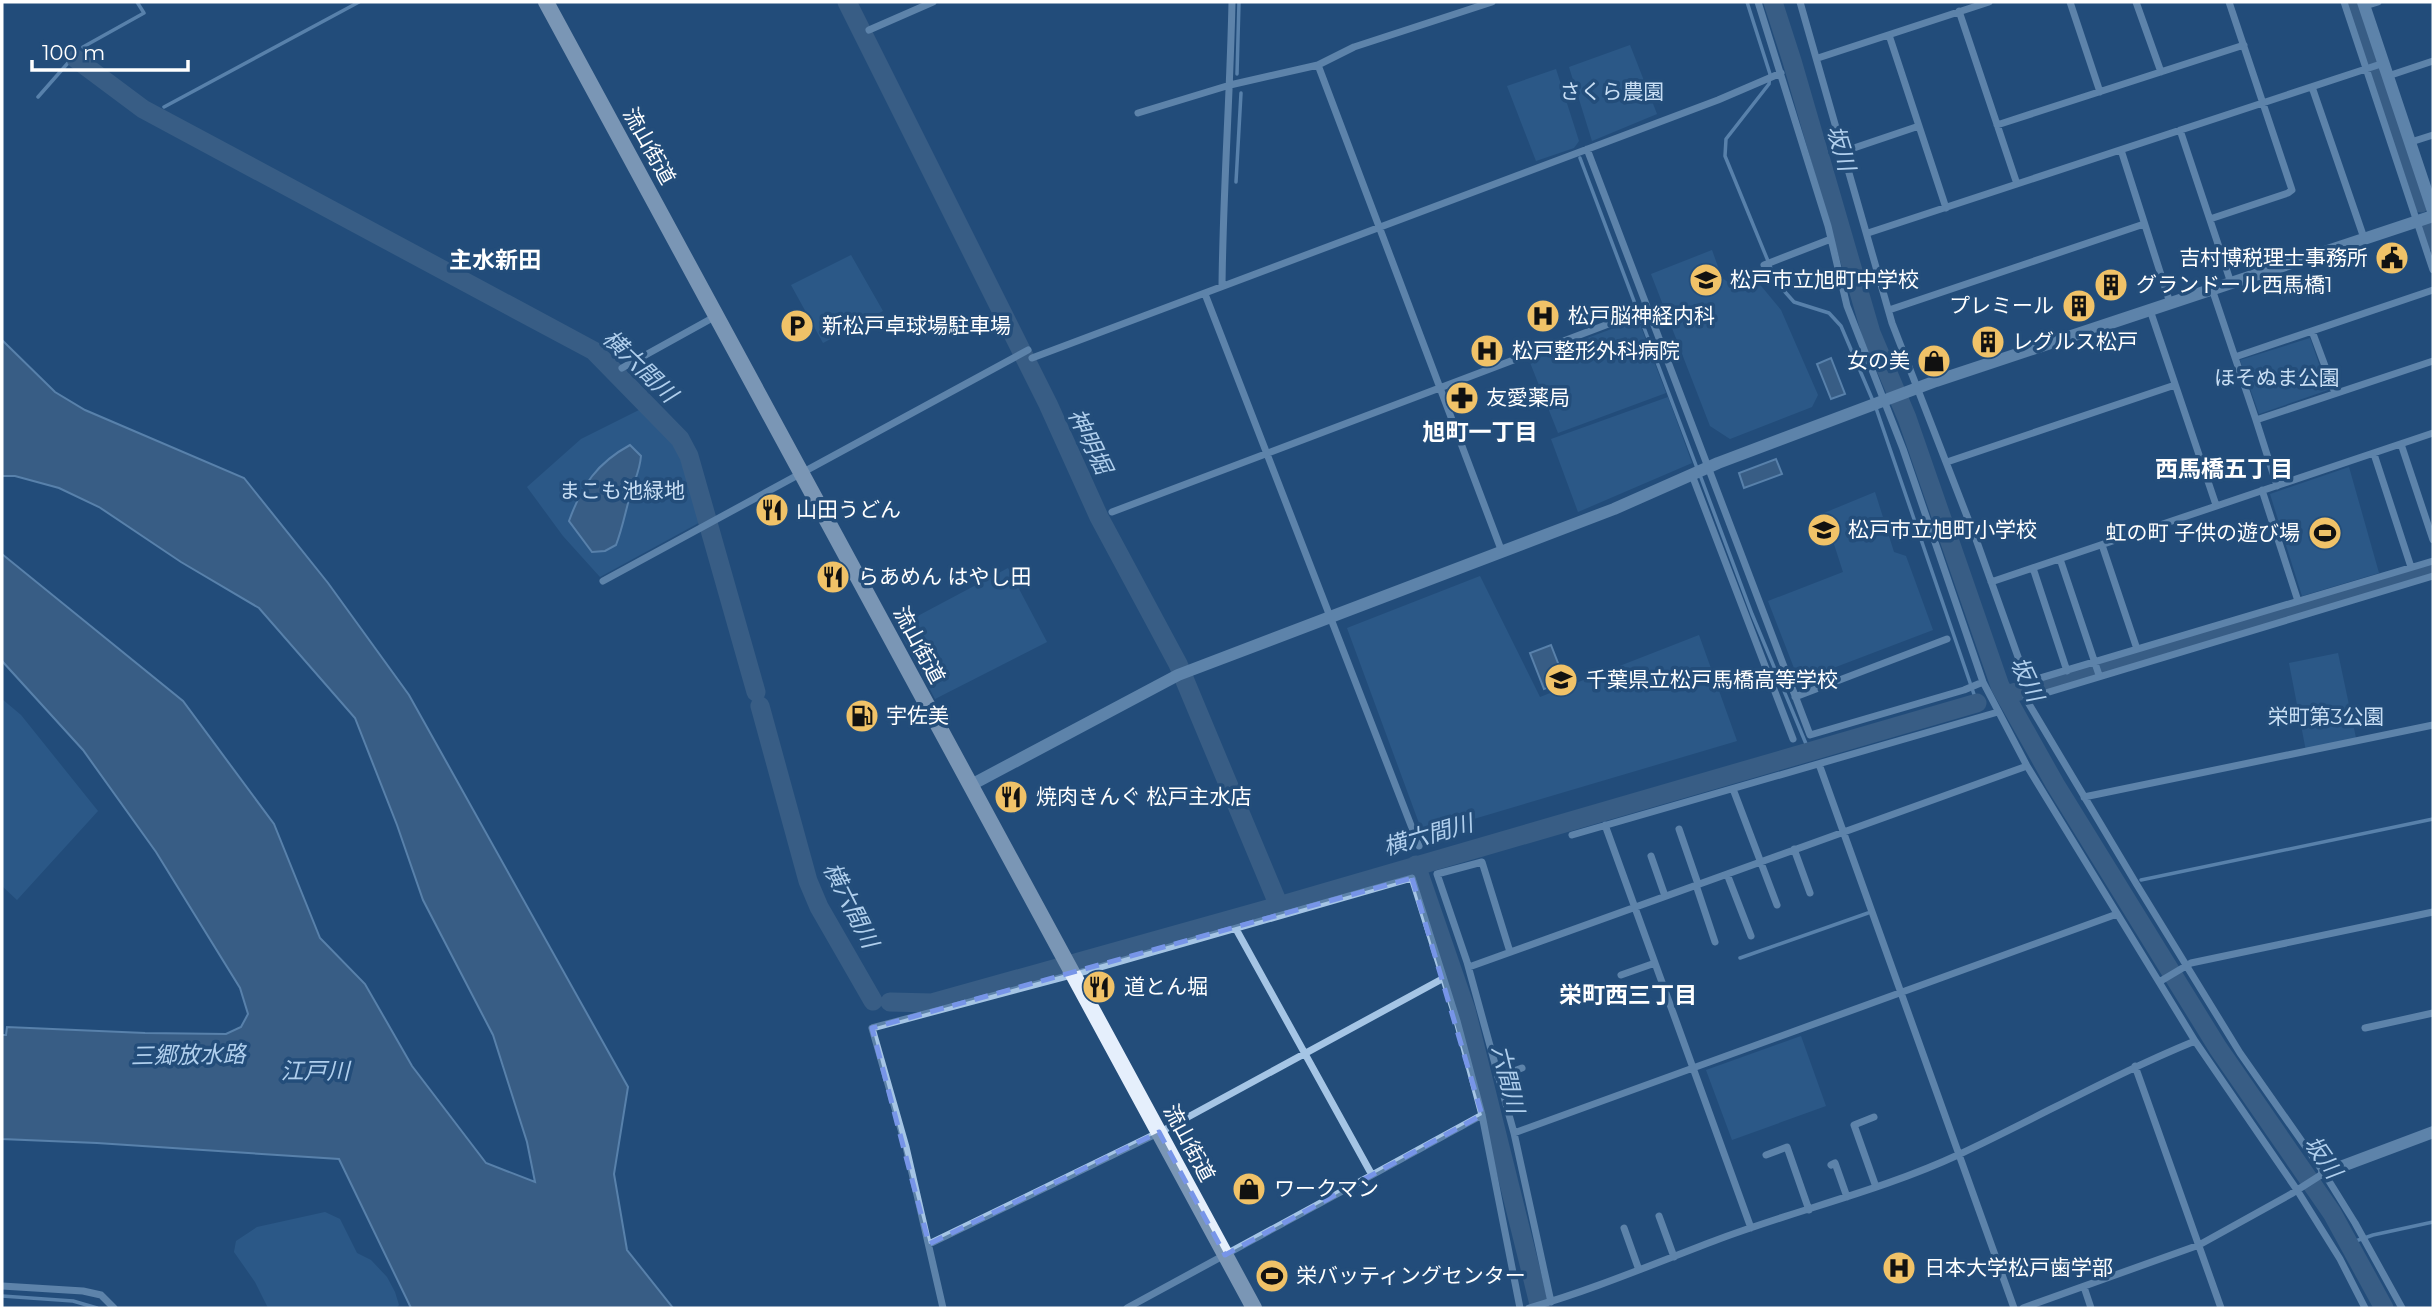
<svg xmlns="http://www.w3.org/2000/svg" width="2435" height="1310" font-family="Montserrat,'Noto Sans JP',sans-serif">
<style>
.green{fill:#366798}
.water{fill:#537293;stroke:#99c0e6;stroke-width:2}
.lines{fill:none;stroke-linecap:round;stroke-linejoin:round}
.stream{stroke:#99c0e6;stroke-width:3.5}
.river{stroke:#537293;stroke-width:19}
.minor{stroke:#a5c5e5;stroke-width:7}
.tertiary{stroke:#a5c5e5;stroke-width:12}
.primary{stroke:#e5effc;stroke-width:16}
.marked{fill:none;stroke:#7795e8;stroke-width:5;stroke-dasharray:14 9;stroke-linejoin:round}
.labels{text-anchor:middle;stroke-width:7;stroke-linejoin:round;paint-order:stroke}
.park-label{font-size:21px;fill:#c8def4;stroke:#234d7a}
.street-label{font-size:21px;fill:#fff;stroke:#234d7a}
.poi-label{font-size:21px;fill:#fff;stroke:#234d7a;text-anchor:start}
.water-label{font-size:23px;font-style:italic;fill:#b0cfed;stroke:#234d7a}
.neighbourhood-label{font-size:23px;font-weight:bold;fill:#fff;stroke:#234d7a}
</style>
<rect width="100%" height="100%" fill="#234d7a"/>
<path class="green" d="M1630,45L1657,114L1592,141L1569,67Z
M1556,69L1579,141L1574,148L1536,161L1507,86Z
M1712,250L1722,278L1736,288L1757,281L1781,310L1818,395L1812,407L1730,439L1710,426L1651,274Z
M851,255L883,311L823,343L791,285Z
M1638,319L1666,393L1558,433L1529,360Z
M2310,338L2328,390L2259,414L2240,360Z
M1668,397L1692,463L1578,512L1551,439Z
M643,408L670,432L686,455L704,520L600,577L563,536L527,487L581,439Z
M2349,467L2379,573L2302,596L2270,494Z
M1875,492L1894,552L1906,556L1933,630L1799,681L1768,601L1843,572L1824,513Z
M1008,568L1047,642L935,699L897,627Z
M1480,576L1540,697L1699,635L1737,741L1423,834L1347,628Z
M2338,653L2356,738L2306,751L2289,663Z
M2,699L21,715L98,811L17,900L2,886Z
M1801,1036L1826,1106L1732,1140L1706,1070Z
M325,1212L340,1219L357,1253L371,1260L387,1277L395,1292L399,1305L396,1308H268L255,1282L234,1252L236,1241L257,1227Z"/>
<path class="water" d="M2,340L55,392L85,410L244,478L328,583L409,695L628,1087L614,1174L627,1250L673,1308H411L339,1159L97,1143L2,1139V1035H6L7,1027L145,1033L226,1034L241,1027L248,1014L240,988L156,852L83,750L2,661V554L183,701L274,824L320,938L365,984L412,1066L486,1163L535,1182L527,1142L493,1035L423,900L397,825L355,718L259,608L181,562L99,507L59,488L15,476H2Z
M1831,358L1845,394L1831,399L1817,364Z
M630,445L641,456C640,469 636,477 632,489C626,508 623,527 616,545L605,551L592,552L569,521C582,485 597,463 630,445Z
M1776,459L1782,474L1744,488L1739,473Z
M1551,645L1565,681L1544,689L1530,653Z"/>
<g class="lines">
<path class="stream" d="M1747,2L1770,74L1769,84L1726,139L1725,156L1777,283L1794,302L1829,313L1841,326L1873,401
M83,47L144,13L137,2
M1237,74L1239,2
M38,97L75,55
M164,107L359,2
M1580,158L1697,468
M1236,182L1241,93
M1876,408L1977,703
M1700,475L1752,614L1809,751
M2141,880L2433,819
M1740,958L1868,913
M2350,1243L2373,1235L2433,1222
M2,1296L73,1301L97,1308"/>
<path class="river" d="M847,2L1048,404L1099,517L1178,664L1279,906
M1773,2L1792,61L1871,333L1907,418L2000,686L2055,784L2218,1048L2332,1213L2384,1308
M2353,2L2421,203
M76,59L143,109L594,351L680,439L689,456L756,692
M2428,224L2433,241
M2006,695L2433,568
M760,706L808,881L819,907L873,1001
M1416,865L1466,1010L1540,1308
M890,1002L932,1003L1279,906L1977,703"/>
<path class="minor" d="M1758,2L1828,226L1847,306L1903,449L1983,682L2027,766L2159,982L2195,1041L2297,1190L2340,1259L2365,1308
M1800,2L1892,323L1977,542L2032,696
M2070,2L2100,92
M2136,2L2161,72
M2344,2L2433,270
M2365,6L2378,2
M1959,11L2017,184
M869,30L933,2
M1889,35L1946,208
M1818,58L1989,2
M1318,65L1502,552
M2388,76L2433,61
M2312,87L2364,238
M1138,113L1230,85L1318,65L1354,47L1492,2
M1997,125L2244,45
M2180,130L2231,283
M2411,142L2433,135
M1587,149L1810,735L1964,690L1983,682
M2121,150L2170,303
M1845,151L1919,126
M2210,219L2288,193L2292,190L2229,2
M1868,233L2384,63
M1764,265L1831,239
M1222,286C1223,191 1230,97 1232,2
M2212,289L2256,420L2433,361
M1205,294L1419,846
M1889,310L2144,224
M2150,310L2216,505
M2312,331L2335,393
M2235,357L2433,290
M1032,358L1718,100L1781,73
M622,368L716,316
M2256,420L2277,486
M2401,444L2433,540
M2374,454L2411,567
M1947,462L2175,385
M1692,475L1793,739
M2262,490L2298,601
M1112,512L1648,309
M2102,545L2137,649
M2060,559L2099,675
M2033,568L2067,671
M603,581L1028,350
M1991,582L2433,433
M2027,682L2433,561
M1795,697L1947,639
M1819,764L2014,1308
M1733,789L1777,905
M2084,797L2433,725
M1605,825L1751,1228
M1679,829L1698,884
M1572,835L1998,712
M1794,849L1810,893
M1651,856L1665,896
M1727,874L1751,936
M1696,885L1715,942
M1510,952L1482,862L1437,874L1467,962L1514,1133L1551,1302
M1469,967L2027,766
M1621,975L1655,963
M2159,982L2191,963L2433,912
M2365,1028L2433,1013
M2135,1066L2221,1308
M1498,1077L1522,1068
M1874,1117L1854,1125L1876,1187
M1514,1133L2117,914
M1766,1155L1787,1147L1809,1210
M1831,1165L1835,1163L1847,1197
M1372,1175L1482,1115
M1659,1216L1674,1257
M1624,1228L1639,1270
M929,1244L1166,1129L1442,979
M2,1286L83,1291L101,1295L114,1308
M2084,1287L2091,1308
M943,1308L906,1147L872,1028L1086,971L1412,878L1457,1021L1482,1115L1520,1308
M1127,1308L1372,1175L1236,929
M1529,1308C1592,1290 1653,1264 1714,1241C1795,1210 1881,1191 1960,1154C2039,1117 2114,1074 2195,1041
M2023,1308L2199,1245L2291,1194L2324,1173
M2402,1308L2355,1223L2324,1173L2240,1053L2137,885L2026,699L2433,576"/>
<path class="tertiary" d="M2363,2L2433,211
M971,785L1178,675L1614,509L1718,463L1936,381L2433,216
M2324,1173L2433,1132"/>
<path class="primary" d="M546,2L1254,1308"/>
</g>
<path d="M0 0H2435V1310H0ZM1412,878L1482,1115L1225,1255L1159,1132L929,1244L872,1028Z" fill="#234d7a" fill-opacity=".55" fill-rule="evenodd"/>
<path class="marked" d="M1412,878L1482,1115L1225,1255L1159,1132L929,1244L872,1028Z"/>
<defs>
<symbol id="civic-disc" viewBox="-11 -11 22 22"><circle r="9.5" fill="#f0c268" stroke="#234d7a"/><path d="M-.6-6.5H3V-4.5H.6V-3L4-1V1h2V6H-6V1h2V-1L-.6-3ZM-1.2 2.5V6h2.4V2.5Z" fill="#111"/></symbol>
<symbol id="school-disc" viewBox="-11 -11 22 22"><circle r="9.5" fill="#f0c268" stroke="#234d7a"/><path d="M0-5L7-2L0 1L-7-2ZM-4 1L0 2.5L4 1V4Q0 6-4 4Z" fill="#111"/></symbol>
<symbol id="building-disc" viewBox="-11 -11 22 22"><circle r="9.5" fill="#f0c268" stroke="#234d7a"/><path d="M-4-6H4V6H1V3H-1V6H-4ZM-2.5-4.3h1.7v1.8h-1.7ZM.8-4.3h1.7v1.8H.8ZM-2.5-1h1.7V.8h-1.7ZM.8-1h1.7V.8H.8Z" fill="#111"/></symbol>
<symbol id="hospital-disc" viewBox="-11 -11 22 22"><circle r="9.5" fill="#f0c268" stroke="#234d7a"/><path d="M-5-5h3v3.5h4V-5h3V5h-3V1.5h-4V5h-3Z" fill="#111"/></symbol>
<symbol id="parking-disc" viewBox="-11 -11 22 22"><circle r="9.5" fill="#f0c268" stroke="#234d7a"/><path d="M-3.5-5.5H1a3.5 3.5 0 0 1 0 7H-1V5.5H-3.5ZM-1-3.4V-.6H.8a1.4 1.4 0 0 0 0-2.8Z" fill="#111"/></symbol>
<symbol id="shop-disc" viewBox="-11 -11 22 22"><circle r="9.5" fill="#f0c268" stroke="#234d7a"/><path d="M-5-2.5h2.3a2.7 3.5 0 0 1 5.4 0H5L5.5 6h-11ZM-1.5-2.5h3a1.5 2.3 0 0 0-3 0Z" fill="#111"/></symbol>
<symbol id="pharmacy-disc" viewBox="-11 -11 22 22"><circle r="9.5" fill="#f0c268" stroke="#234d7a"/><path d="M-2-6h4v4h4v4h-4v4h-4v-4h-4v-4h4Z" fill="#111"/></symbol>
<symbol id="restaurant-disc" viewBox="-11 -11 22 22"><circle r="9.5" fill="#f0c268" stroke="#234d7a"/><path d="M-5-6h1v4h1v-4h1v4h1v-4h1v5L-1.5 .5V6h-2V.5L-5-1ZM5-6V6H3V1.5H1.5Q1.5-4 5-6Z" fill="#111"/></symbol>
<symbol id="stadium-disc" viewBox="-11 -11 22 22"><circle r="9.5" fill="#f0c268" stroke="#234d7a"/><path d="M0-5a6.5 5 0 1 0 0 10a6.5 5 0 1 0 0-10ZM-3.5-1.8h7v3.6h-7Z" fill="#111"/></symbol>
<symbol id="fuel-disc" viewBox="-11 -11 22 22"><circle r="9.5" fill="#f0c268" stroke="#234d7a"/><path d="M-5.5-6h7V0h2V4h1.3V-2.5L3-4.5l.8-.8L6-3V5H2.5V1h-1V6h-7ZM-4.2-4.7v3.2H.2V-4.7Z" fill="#111"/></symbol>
</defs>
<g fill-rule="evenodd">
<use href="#civic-disc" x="2373" y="239" width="38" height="38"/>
<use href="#school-disc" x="1687" y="261" width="38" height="38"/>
<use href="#building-disc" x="2092" y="266" width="38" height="38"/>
<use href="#building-disc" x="2060" y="287" width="38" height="38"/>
<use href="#hospital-disc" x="1524" y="297" width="38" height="38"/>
<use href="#parking-disc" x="778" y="307" width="38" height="38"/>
<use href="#building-disc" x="1969" y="323" width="38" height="38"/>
<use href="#hospital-disc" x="1468" y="332" width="38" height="38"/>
<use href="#shop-disc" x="1915" y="342" width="38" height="38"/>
<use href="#pharmacy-disc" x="1443" y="379" width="38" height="38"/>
<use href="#restaurant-disc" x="753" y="491" width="38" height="38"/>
<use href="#school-disc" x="1805" y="511" width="38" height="38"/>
<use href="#stadium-disc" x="2306" y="514" width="38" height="38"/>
<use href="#restaurant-disc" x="814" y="558" width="38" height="38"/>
<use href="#school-disc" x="1542" y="661" width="38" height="38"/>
<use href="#fuel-disc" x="843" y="697" width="38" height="38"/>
<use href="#restaurant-disc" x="992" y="778" width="38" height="38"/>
<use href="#restaurant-disc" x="1080" y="968" width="38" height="38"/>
<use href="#shop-disc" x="1230" y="1170" width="38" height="38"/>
<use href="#hospital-disc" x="1880" y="1249" width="38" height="38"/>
<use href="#stadium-disc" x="1253" y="1257" width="38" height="38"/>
</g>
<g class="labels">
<g class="park-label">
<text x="1612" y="99">さくら農園</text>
<text x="2277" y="385">ほそぬま公園</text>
<text x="622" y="498">まこも池緑地</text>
<text x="2326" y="724">栄町第3公園</text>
</g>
<g class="street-label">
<text transform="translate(649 146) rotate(61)" y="7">流山街道</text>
<text transform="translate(919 645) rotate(62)" y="7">流山街道</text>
<text transform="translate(1189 1143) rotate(62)" y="7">流山街道</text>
</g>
<g class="poi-label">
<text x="2368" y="265" text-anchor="end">吉村博税理士事務所</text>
<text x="1730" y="287">松戸市立旭町中学校</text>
<text x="2136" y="292">グランドール西馬橋1</text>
<text x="2054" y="313" text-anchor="end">プレミール</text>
<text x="1568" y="323">松戸脳神経内科</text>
<text x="822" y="333">新松戸卓球場駐車場</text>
<text x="2012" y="349">レグルス松戸</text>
<text x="1512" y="358">松戸整形外科病院</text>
<text x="1910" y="368" text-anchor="end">女の美</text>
<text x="1486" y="405">友愛薬局</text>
<text x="796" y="517">山田うどん</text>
<text x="1848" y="537">松戸市立旭町小学校</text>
<text x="2300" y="540" text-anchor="end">虹の町 子供の遊び場</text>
<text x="858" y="584">らあめん はやし田</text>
<text x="1586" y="687">千葉県立松戸馬橋高等学校</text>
<text x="886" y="723">宇佐美</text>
<text x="1036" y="804">焼肉きんぐ 松戸主水店</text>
<text x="1124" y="994">道とん堀</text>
<text x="1274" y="1196">ワークマン</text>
<text x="1924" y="1275">日本大学松戸歯学部</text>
<text x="1296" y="1283">栄バッティングセンター</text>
</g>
<g class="water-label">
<text transform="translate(1841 148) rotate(73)" y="8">坂川</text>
<text transform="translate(640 366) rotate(44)" y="8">横六間川</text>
<text transform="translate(1090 441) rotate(64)" y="8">神明堀</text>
<text transform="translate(2027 679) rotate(65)" y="8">坂川</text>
<text transform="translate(1428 835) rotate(-16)" y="8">横六間川</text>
<text transform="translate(851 905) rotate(63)" y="8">横六間川</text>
<text transform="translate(188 1055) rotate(-1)" y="8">三郷放水路</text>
<text x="315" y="1079">江戸川</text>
<text transform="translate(1508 1079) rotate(76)" y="8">六間川</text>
<text transform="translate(2323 1157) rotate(55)" y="8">坂川</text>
</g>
<g class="neighbourhood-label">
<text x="495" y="268">主水新田</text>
<text x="1480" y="440">旭町一丁目</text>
<text x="2224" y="477">西馬橋五丁目</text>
<text x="1628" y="1003">栄町西三丁目</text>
</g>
</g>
<rect width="2435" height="1310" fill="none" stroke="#ffffff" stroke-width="7"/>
<path d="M32 60v10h156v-10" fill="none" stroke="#ffffff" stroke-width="3.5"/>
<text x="42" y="60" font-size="21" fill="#ffffff" stroke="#234d7a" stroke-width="5" paint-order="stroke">100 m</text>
</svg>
